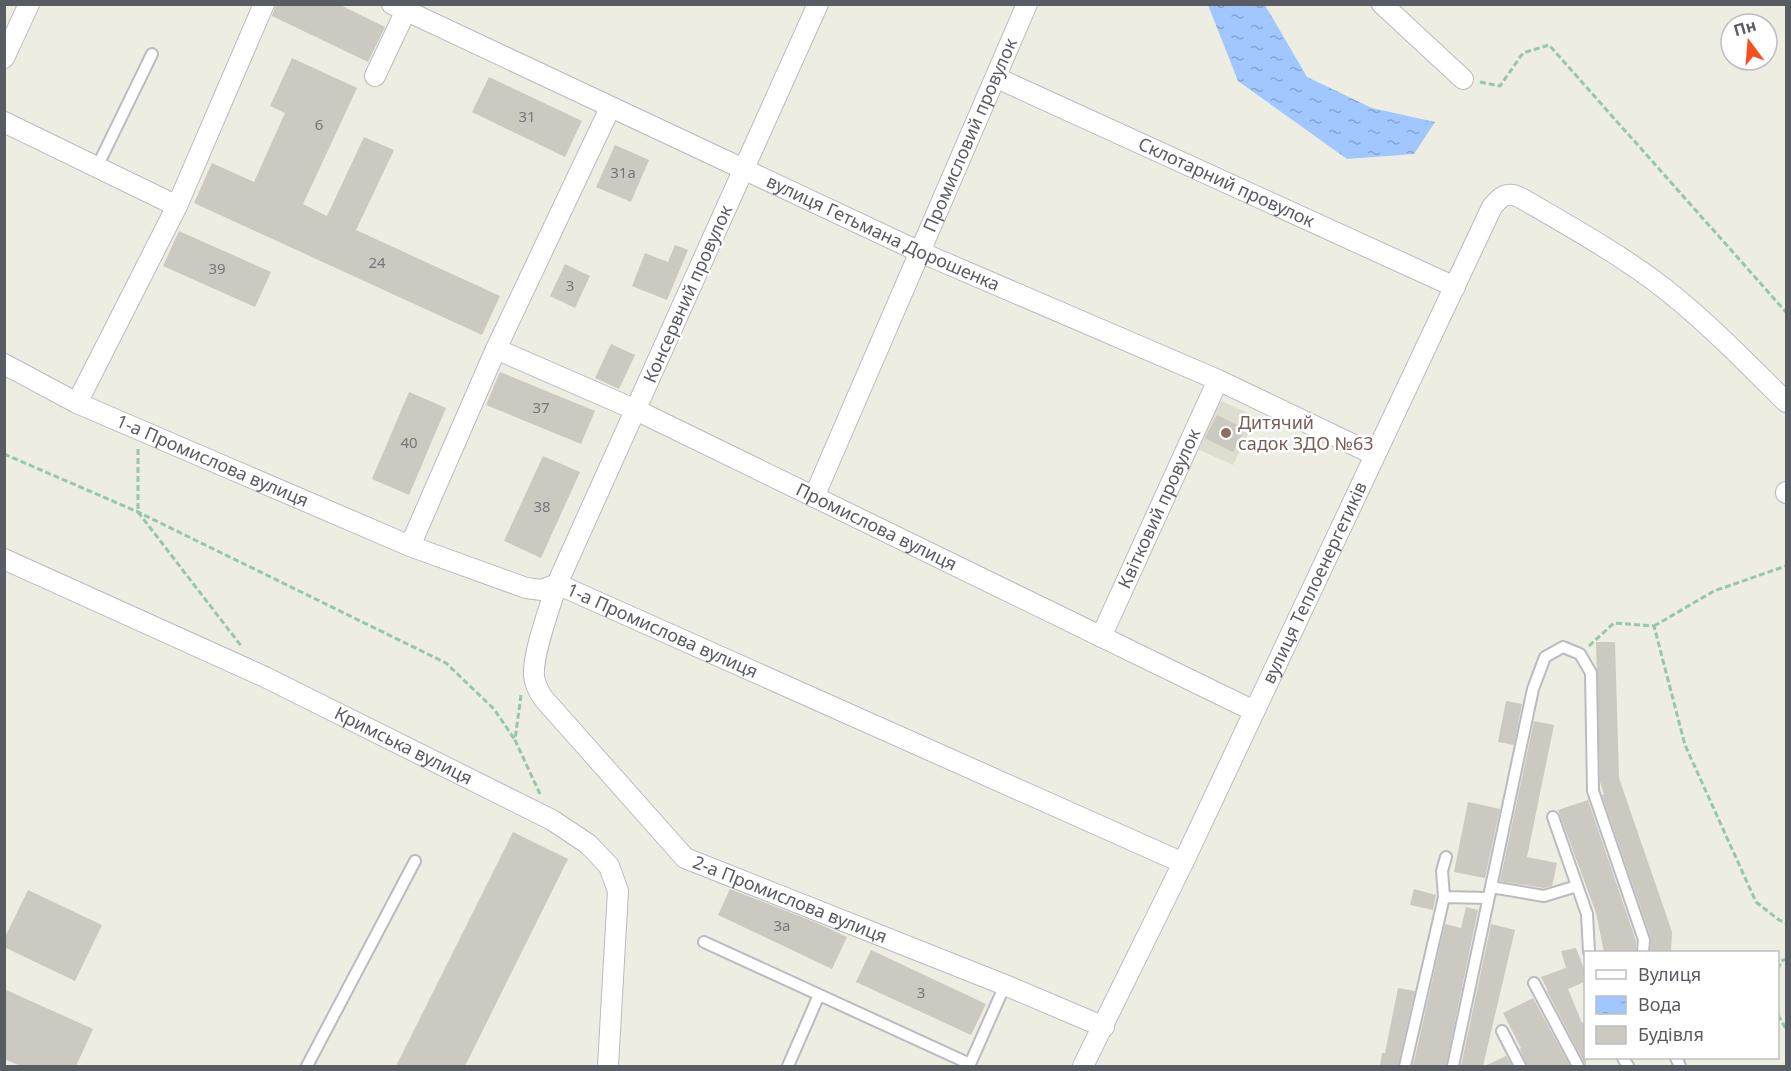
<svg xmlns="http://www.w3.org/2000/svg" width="1791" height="1071" font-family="'Noto Sans',sans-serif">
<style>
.education{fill:#deddd0}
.water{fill:url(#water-ripples)}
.building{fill:#cbc9c0}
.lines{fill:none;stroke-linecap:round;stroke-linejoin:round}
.lane-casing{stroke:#b9bbc1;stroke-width:14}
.street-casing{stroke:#b9bbc1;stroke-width:22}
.path{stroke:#94c8ab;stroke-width:3;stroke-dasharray:6 3;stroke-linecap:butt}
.lane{stroke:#fff;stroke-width:10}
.street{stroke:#fff;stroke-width:20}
.education-dot{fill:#8d6e63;stroke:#fff;stroke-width:2}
.labels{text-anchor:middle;stroke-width:5;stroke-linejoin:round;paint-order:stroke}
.number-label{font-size:15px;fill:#76777a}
.street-label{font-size:18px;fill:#5a5c63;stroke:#fff}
.education-label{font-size:18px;fill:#785e54;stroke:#fff;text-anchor:start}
</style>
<defs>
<pattern id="water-ripples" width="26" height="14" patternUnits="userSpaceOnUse" patternTransform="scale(1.5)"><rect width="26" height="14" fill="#a0c7ff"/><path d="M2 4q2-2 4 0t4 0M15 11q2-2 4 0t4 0" fill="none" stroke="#85a5d2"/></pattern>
</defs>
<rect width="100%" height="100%" fill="#eeede1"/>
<path class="education" d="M1220,400L1256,417L1233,465L1197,449Z"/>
<path class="water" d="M1208,5H1265L1307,77L1372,108L1435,122L1414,154L1347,159L1238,81Z"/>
<path class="building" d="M276,4H338L385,27L368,62L272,16Z
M292,58L357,88L303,204L327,216L364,137L394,150L356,230L500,296L482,335L194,203L212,163L254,182L285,113L270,106Z
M489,77L582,121L565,157L472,112Z
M615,145L649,160L631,202L596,187Z
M179,231L271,272L255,307L163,266Z
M675,245L688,250L667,300L632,286L645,253L668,262Z
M565,264L590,276L575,308L550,296Z
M611,344L635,355L619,389L595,378Z
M500,372L595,411L581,444L486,405Z
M409,392L446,408L409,495L372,479Z
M1217,415L1245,429L1233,452L1205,438Z
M543,456L580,472L541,558L504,541Z
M1596,642H1615L1619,778L1672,932L1671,952H1650L1651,938L1602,795L1604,794L1600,782Z
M1506,701L1522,704L1514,745L1498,742Z
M1534,721L1554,725L1527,857L1557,863L1552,886L1544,888L1500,881Z
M1588,800L1636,941V952H1604L1596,913L1558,810Z
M1468,802L1500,809L1485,878L1454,872Z
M513,832L568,859L465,1066H396Z
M730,889L817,923L847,937L832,969L718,915Z
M1414,889L1436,895L1433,910L1410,905Z
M28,890L102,925L75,981L4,947V939Z
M1466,907L1478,910L1446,1066H1413L1445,924L1461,928Z
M1491,924L1515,930L1483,1066H1461Z
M1576,948L1586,974V981L1568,989L1582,1023L1586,1021V1066L1547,991H1548L1541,977L1566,968L1561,951Z
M871,950L986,1004L971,1035L856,982Z
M1398,988L1415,991L1398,1066H1380L1382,1053H1385Z
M4,989L93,1029L76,1066H21L4,1059Z
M1533,998L1570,1066H1527L1520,1049L1521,1048L1503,1013Z
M1506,1056L1512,1066H1485Z"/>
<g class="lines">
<defs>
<path id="lane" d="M97,167L152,54
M1553,817L1587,914L1589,952
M1491,887L1544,896L1577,886
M1444,897L1442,871L1446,857
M704,942L970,1064L1005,985
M1534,983L1578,1066
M1502,1031L1520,1066
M1623,1058L1628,1066
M1676,1058L1680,1066
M307,1066L415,861
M788,1066L819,995
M1405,1066L1444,897L1488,898
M1453,1066L1533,689L1545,657L1563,647L1580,654L1591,673L1593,791L1644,940L1643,952"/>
<g id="street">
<path id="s1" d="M392,4L920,252L1218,380L1375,455"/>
<path id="s2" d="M818,4L557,584C550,607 532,655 534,676C535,685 539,692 543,698L685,858L1005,985L1104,1027"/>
<path d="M1382,4L1463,79"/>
<path d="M4,58L29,4"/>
<path d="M375,76L409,4"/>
<path id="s3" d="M997,78L1455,287"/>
<path d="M4,122L177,206"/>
<path id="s4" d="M496,349L636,410L1254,711"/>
<path id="s5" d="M4,364L77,403L410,546L526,588L542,590L557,584L1183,863"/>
<path d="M77,403L177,206L264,4"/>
<path d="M1786,493V492"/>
<path id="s6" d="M814,497L1027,4"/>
<path d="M410,546L496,349L610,108"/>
<path id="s7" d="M4,559L265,677L552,820L588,844L609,866L618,891L608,1066"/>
<path id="s8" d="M1101,637L1218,380"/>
<path id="s9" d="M1083,1066L1183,863L1492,207C1501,196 1507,191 1521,198C1569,226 1620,254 1665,289C1708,323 1747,363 1786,402"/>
</g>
</defs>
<use href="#lane" class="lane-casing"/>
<use href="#street" class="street-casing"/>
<path class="path" d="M1480,82L1500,86L1523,53L1549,45L1786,312
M138,449V512L242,647
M4,454L138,512L446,663L494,709L515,740
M1654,626L1714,591L1786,566
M1589,646L1614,623L1654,626L1685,745L1756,902L1779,920L1786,923
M521,695L515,740L540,794
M1778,969L1781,961L1786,959
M1778,1015L1786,1029"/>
<use href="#lane" class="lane"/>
<use href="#street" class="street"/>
</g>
<circle class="education-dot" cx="1226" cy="433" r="6"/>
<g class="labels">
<g class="number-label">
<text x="527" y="122">31</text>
<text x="319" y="130">6</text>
<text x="623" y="178">31а</text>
<text x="377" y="268">24</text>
<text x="217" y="274">39</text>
<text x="570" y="291">3</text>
<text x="541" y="413">37</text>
<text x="409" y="448">40</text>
<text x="542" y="512">38</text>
<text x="782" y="931">3а</text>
<text x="921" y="998">3</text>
</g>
<g class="street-label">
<text dy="6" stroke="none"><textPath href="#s6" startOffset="394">Промисловий провулок</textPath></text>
<text dy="6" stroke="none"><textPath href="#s3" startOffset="252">Склотарний провулок</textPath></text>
<text dy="6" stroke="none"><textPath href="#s1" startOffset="542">вулиця Гетьмана Дорошенка</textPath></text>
<text transform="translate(688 294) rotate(-66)" y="6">Консервний провулок</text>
<text dy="6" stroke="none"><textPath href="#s5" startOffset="230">1-а Промислова вулиця</textPath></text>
<text dy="6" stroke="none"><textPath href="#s8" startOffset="141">Квітковий провулок</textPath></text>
<text dy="6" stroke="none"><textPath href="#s4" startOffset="420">Промислова вулиця</textPath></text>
<text dy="6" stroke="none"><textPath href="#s9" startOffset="536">вулиця Теплоенергетиків</textPath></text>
<text dy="6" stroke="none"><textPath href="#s5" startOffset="716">1-а Промислова вулиця</textPath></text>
<text dy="6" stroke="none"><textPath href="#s7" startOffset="441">Кримська вулиця</textPath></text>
<text dy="6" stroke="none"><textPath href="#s2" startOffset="1082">2-а Промислова вулиця</textPath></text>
</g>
<g class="education-label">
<text x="1238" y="429">Дитячий<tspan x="1238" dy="21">садок ЗДО №63</tspan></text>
</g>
</g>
<rect width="1791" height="1071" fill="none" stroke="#5a5c63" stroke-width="12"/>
<rect x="1584" y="951" width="195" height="108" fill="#ffffff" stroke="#bdbec1" stroke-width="1.5"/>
<rect x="1596" y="970" width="30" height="9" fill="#ffffff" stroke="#bdbec1" stroke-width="1.5"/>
<text x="1638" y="981" font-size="18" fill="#5a5c63">Вулиця</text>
<rect x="1596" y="996" width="30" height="18" fill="url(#water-ripples)" stroke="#bdbec1" stroke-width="1.5"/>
<text x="1638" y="1011" font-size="18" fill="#5a5c63">Вода</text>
<rect x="1596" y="1026" width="30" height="18" fill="#cbc9c0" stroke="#bdbec1" stroke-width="1.5"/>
<text x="1638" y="1041" font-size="18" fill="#5a5c63">Будівля</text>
<g transform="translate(1749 42) rotate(344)"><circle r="28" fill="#ffffff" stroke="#bdbec1" stroke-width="1.5"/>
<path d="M0-4.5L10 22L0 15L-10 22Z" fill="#f55120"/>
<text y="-9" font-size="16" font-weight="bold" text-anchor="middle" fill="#5a5c63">Пн</text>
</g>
</svg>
